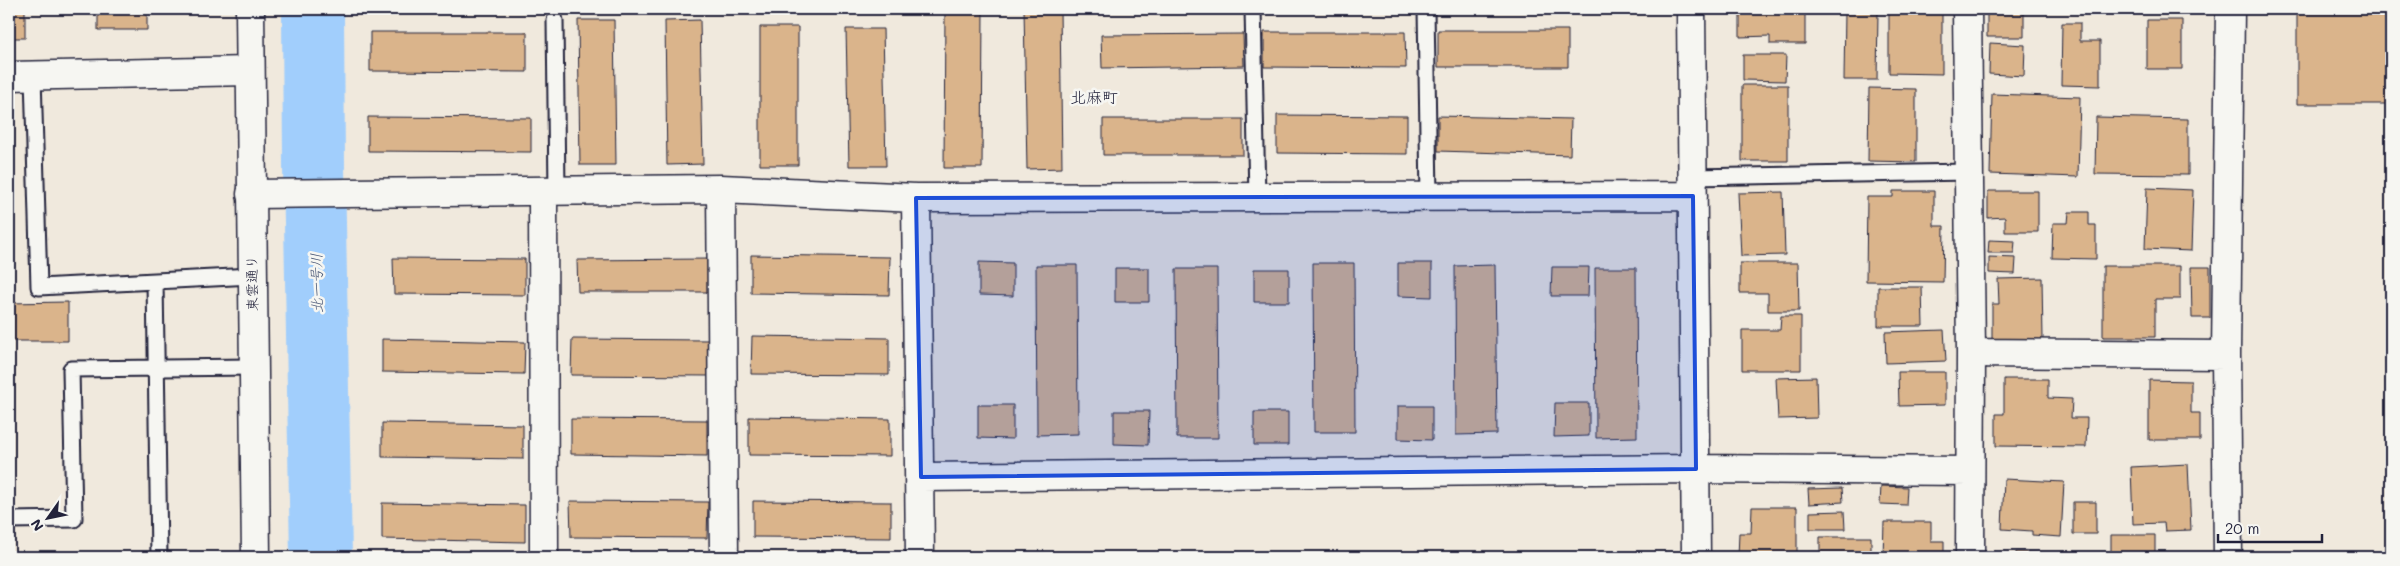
<svg xmlns="http://www.w3.org/2000/svg" width="2400" height="566" font-family="Mali,'Klee One',sans-serif">
<style>
.lines{fill:none;stroke-linecap:round;stroke-linejoin:round}
.river{stroke:#a1cefc;stroke-width:62}
.building{fill:#dab48b;stroke:#22223b}
.service-casing{stroke:#22223b;stroke-width:19}
.minor-casing{stroke:#22223b;stroke-width:31}
.tertiary-casing{stroke:#22223b;stroke-width:31}
.service{stroke:#f6f6f2;stroke-width:15}
.minor{stroke:#f6f6f2;stroke-width:28}
.tertiary{stroke:#f6f6f2;stroke-width:28}
.marked{fill:#1d4ed8;fill-opacity:0.2;stroke:#1d4ed8;stroke-width:4;stroke-linejoin:round}
.labels{text-anchor:middle;stroke-width:5;stroke-linejoin:round;paint-order:stroke}
.street-label{font-size:14px;fill:#22223b;stroke:#f6f6f2}
.water-label{font-size:15px;font-style:italic;fill:#485675;stroke:#f6f6f2}
.quarter-label{font-size:16px;fill:#22223b;stroke:#f6f6f2}
</style>
<rect width="100%" height="100%" fill="#f0e9dd"/>
<filter id="ink" filterUnits="userSpaceOnUse"><feTurbulence type="fractalNoise" baseFrequency=".02" numOctaves="2"/><feDisplacementMap in="SourceGraphic" scale="10" xChannelSelector="R" yChannelSelector="G"/><feConvolveMatrix kernelMatrix="1 2 1 2 8 2 1 2 1" color-interpolation-filters="sRGB"/></filter>
<g filter="url(#ink)">
<g class="lines">
<path class="river" d="M313,9L314,167L321,557"/>
</g>
<path class="building" d="M9,9H25V38H9Z
M98,9H147V30H98Z
M945,9H983L982,168H944Z
M1024,9H1060L1062,168L1027,169Z
M1740,9H1805V44H1770V36L1740,37Z
M1889,9H1942V74L1889,73Z
M1987,9H2024V37H1987Z
M2297,9H2391V104H2297Z
M1845,11L1878,12L1877,80H1844Z
M578,20H614L616,165H580Z
M700,20L703,164L667,165L665,21Z
M2147,20H2182V69H2147Z
M2062,23H2080V41H2100V86L2061,85Z
M760,27H798V165H760Z
M846,29H883L886,166H849Z
M1438,30H1568V67H1438Z
M370,32H527V72L370,71Z
M1264,32H1405L1406,68L1264,67Z
M1243,34L1244,66L1102,68L1101,35Z
M1990,43L2025,45L2024,76L1989,74Z
M1743,55H1786L1785,81L1743,80Z
M1742,85H1788V161H1742Z
M1869,88L1916,89V162L1868,161Z
M1992,94L2080,97L2078,177L1990,174Z
M1277,115L1407,116V154L1277,153Z
M1438,116L1571,119L1570,155L1438,151Z
M368,117L531,118V152L368,151Z
M2096,117L2188,119V175L2095,174Z
M1103,119H1243V155H1103Z
M2147,188L2193,190L2191,251L2145,249Z
M1893,191H1934V226H1944L1943,282L1866,281L1867,197H1893Z
M1988,191H2038V232H2005V217L1988,218Z
M1783,192L1785,255L1741,256L1738,193Z
M2069,212H2089V225H2096V259L2052,258L2053,223H2068Z
M1989,240L2015,241L2014,253H1988Z
M751,255L890,257L889,295L751,293Z
M1989,257L2016,258L2015,274L1989,273Z
M393,258L525,259V295L394,294Z
M709,259L708,292H578L577,260Z
M979,262L1013,263V296L979,295Z
M1313,263H1354L1355,432H1314Z
M1398,263H1432V297L1398,296Z
M1740,263H1798L1799,311H1768V293H1740Z
M1036,265H1077L1078,434L1037,435Z
M1495,265L1497,434L1456,435L1455,266Z
M2103,266H2180V299H2155V337H2103Z
M1552,267H1589L1588,296H1551Z
M2191,267H2210V318H2192Z
M1115,268H1149V302H1115Z
M1595,268H1636L1637,437L1596,438Z
M1176,269H1217L1218,438H1177Z
M1254,269H1289V302H1254Z
M2042,278L2043,340H1992V304H1999L1998,279Z
M1878,287H1922L1923,326H1878Z
M68,302V341H9V303Z
M1781,316H1801V370H1742V330H1780Z
M1944,330L1946,361L1886,363L1885,332Z
M752,336L889,338V375L751,374Z
M382,339L525,342L524,374L382,372Z
M572,339L709,340V376L571,375Z
M1898,372H1945V405L1899,406Z
M1816,377L1817,418L1778,419L1776,378Z
M2004,379H2048V398L2072,399L2071,418H2087L2086,447L1996,446V414H2004Z
M2149,380L2191,381V413H2200V440H2149Z
M1555,403H1589V436L1554,437Z
M978,405H1013V439L978,438Z
M1398,406H1432V440L1398,439Z
M1114,411H1149L1148,445L1114,444Z
M1254,412H1288V445H1254Z
M749,417L890,419V456L749,455Z
M571,419L707,420V456L571,454Z
M382,423L523,425V459L382,457Z
M2188,464L2191,530L2165,531L2164,523L2133,524L2131,467Z
M2004,479L2064,482L2061,537L2032,535V531L2002,529Z
M1881,486L1907,487L1906,505L1880,504Z
M1842,488L1843,502L1809,504L1808,489Z
M570,501L708,502L707,538L571,537Z
M753,501L891,502V538L753,537Z
M2073,502H2096V534H2073Z
M382,503L525,505V542L382,539Z
M1752,507H1797V557H1738L1739,533H1751Z
M1844,511L1845,529H1810V512Z
M1884,522H1931V541H1944V557H1883Z
M2111,535H2155V557H2111Z
M1820,537H1871V557H1820Z
M2016,552L2063,553V557H2016Z"/>
<g class="lines">
<defs>
<path id="service" d="M1253,9L1257,197
M1426,9L1429,197
M555,20L557,192
M33,76L39,287L252,276
M1693,177L1969,172
M155,281L159,557
M9,520L74,519L71,369L253,367"/>
<path id="minor" d="M1691,9L1696,557
M1967,9L1971,353L1970,557
M9,76L250,71
M721,189L724,557
M543,192L544,557
M251,194L721,189L916,198L1693,196
M916,198L920,557
M1971,353L2226,355
M921,477L1696,469L1970,471
M2228,557L2226,355L2230,9"/>
<path id="tertiary" d="M250,9L256,557"/>
</defs>
<use href="#service" class="service-casing"/>
<use href="#minor" class="minor-casing"/>
<use href="#tertiary" class="tertiary-casing"/>
<use href="#service" class="service"/>
<use href="#minor" class="minor"/>
<use href="#tertiary" class="tertiary"/>
</g>
</g>
<path class="marked" d="M1693,196L1696,469L921,477L916,198Z"/>
<g class="labels">
<g class="street-label">
<text transform="translate(252 283) rotate(-91)" y="5">東雲通り</text>
</g>
<g class="water-label">
<text transform="translate(317 283) rotate(-91)" y="5">北一号川</text>
</g>
<g class="quarter-label">
<text x="1094" y="103">北麻町</text>
</g>
</g>
<rect width="2400" height="566" fill="none" stroke="#f6f6f2" stroke-width="30"/>
<rect x="15" y="15" width="2370" height="536" fill="none" stroke="#22223b" stroke-width="2" filter="url(#ink)"/>
<g transform="translate(48 518) rotate(237)" stroke="#f6f6f2" stroke-width="4" paint-order="stroke">
<path d="M0-4L9 19L0 12L-9 19Z" fill="#22223b"/>
<text y="-8" font-size="14" font-weight="bold" text-anchor="middle" fill="#22223b">N</text>
</g>
<path d="M2218 534v8h104v-8" fill="none" stroke="#22223b" stroke-width="2.5"/>
<text x="2225" y="534" font-size="15" fill="#22223b" stroke="#f6f6f2" stroke-width="4" paint-order="stroke">20 m</text>
</svg>
